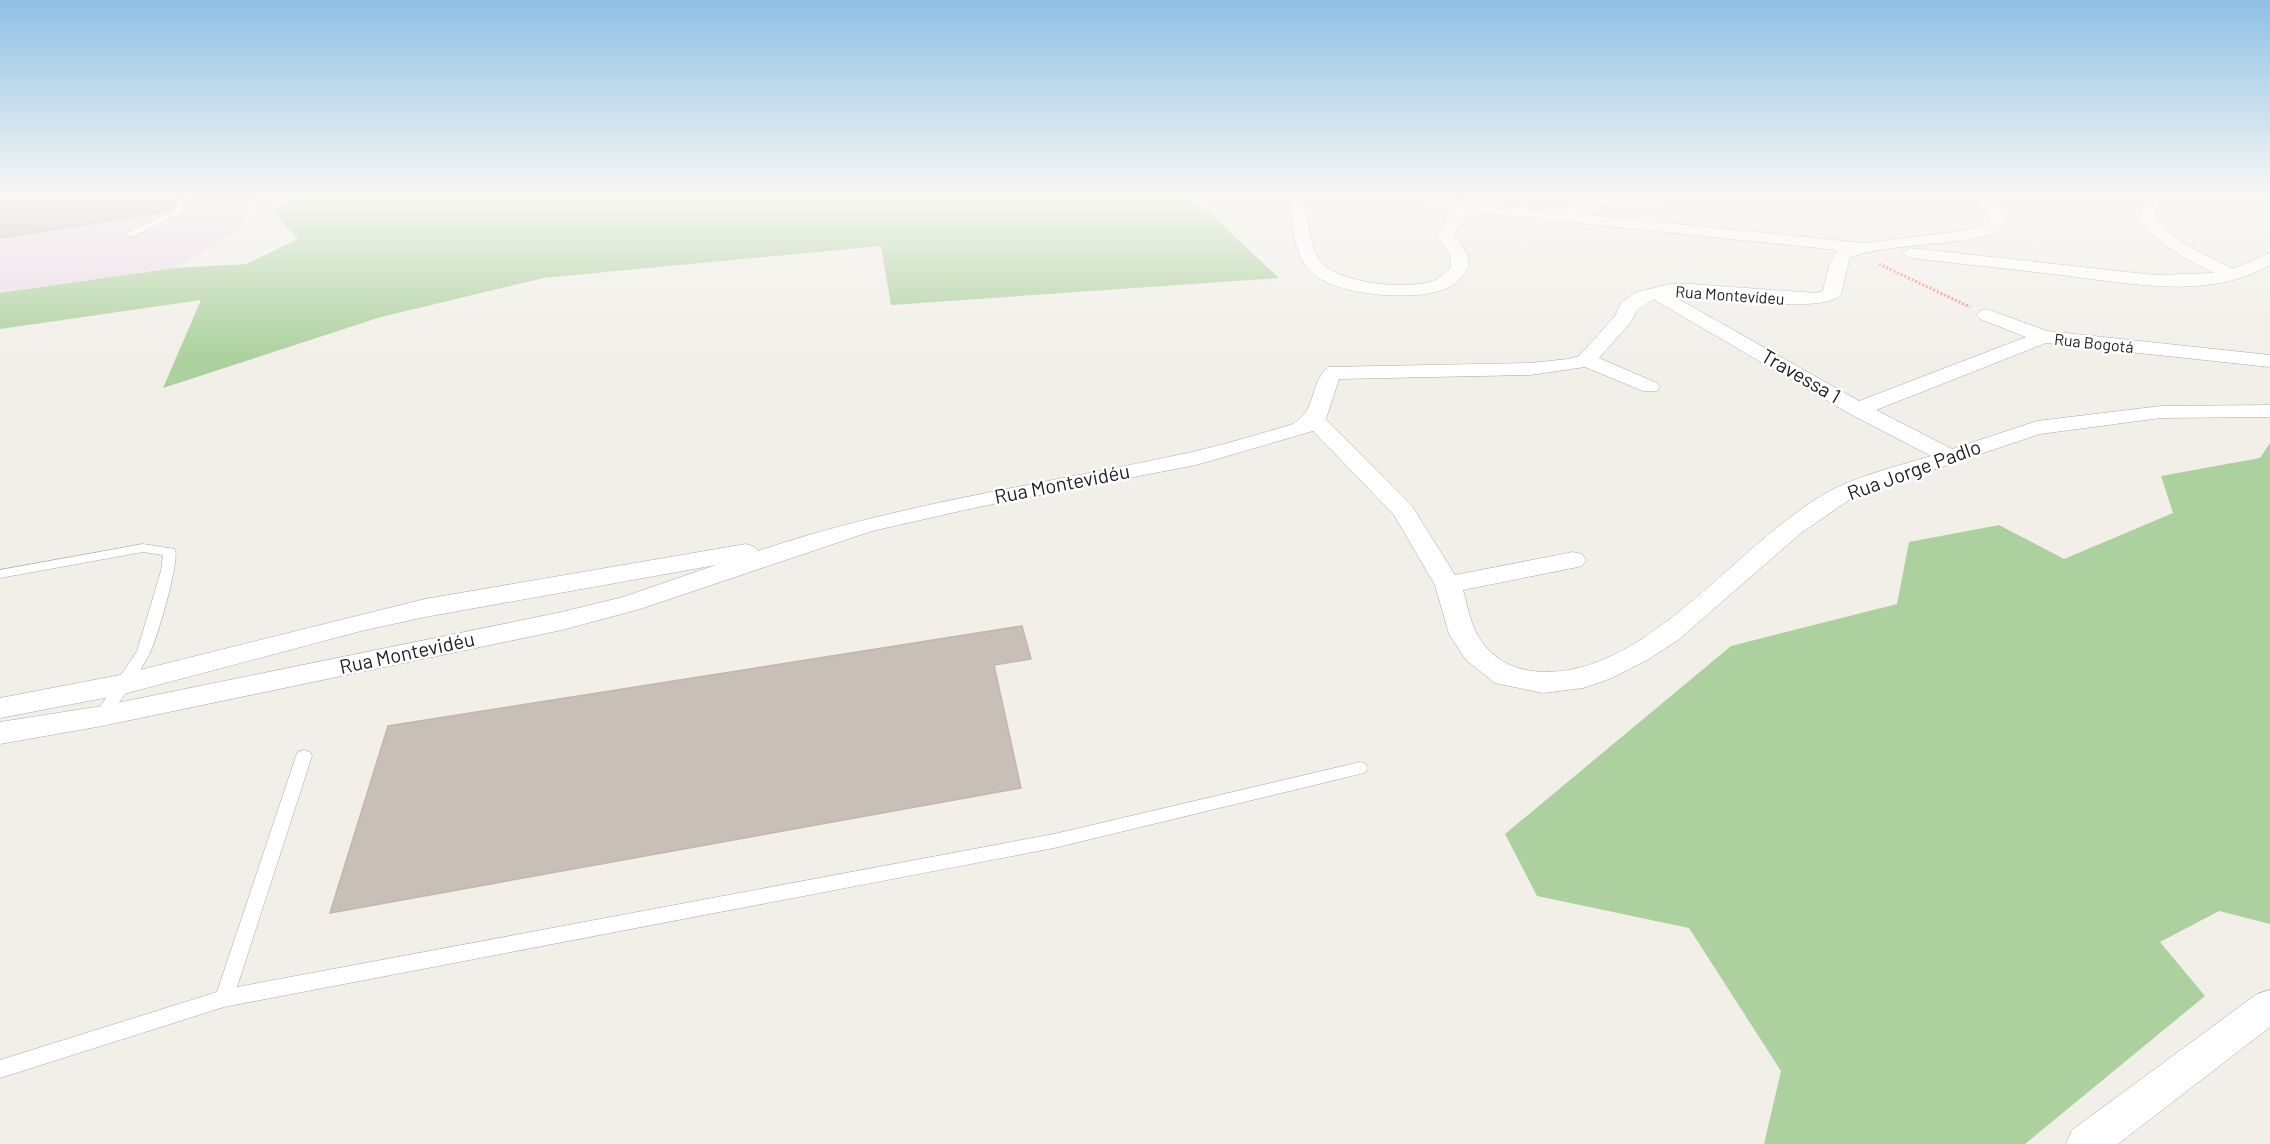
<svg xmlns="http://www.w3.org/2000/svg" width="2270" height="1144" font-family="Barlow,sans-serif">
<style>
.industrial{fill:#ebdbe8}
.forest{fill:#add19e}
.building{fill:#c7bfb8;stroke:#c4b6ab;stroke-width:1.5}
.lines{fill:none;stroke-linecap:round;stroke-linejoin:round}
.lane-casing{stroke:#a9a9a9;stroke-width:1}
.street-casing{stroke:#a9a9a9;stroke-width:1}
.path{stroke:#fa8072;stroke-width:3;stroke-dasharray:2 2;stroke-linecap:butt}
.lane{fill:#fff;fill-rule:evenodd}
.street{fill:#fff;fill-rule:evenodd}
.labels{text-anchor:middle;stroke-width:5;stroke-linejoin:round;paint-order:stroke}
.far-street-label{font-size:16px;fill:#222;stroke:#fff}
.street-label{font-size:20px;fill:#222;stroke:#fff}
</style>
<rect width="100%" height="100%" fill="#f2efe9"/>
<path class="industrial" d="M0,197H256L239,230L175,268L0,293Z"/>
<path class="forest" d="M291,197H1192L1279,278L891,305L881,246L543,278L381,317L163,388L201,300L0,329V293L175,268L246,264L298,239L271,210Z
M2270,443V924L2219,911L2160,942L2205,996L2025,1144H1764L1781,1071L1689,928L1537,896L1505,834L1731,646L1897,604L1909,542L1999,525L2064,559L2173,513L2161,476L2260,458Z"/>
<path class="building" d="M0,197H178L173,208L166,212L0,238Z
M1022,626L1031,659L994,665L1021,788L330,913L388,726Z"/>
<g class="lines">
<defs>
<path id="lane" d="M180,197H188L182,213L134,236H128V232L175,210Z
M143,544L175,549C180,561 157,639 150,653C138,676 122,698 107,720H97L94,716L137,651L161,571L163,555L143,552L0,578V570Z
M304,750L310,752L312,756L237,987L1054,834L1360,762L1366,764L1368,768L1366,772L1360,774L1054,848L224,1007L0,1078V1060L217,992L296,756L298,752Z"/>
<path id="street" d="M1289,197H1305C1308,217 1308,248 1322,263C1342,284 1407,290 1433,281C1441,278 1446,272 1451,267L1450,255L1437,236L1442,225L1456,209L1437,204L1395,202L1387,197H1457L1456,199L1468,202L1559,212L1572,204L1596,198L1685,197L1677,202L1596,208L1579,214L1863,243L1955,232L1986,225L1990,220L1987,212L1973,197H1990L2001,207L2006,220L1998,233C1949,247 1898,242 1850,257L1841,294C1826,316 1703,296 1673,296L1859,401L2026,337L1980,319L1977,315L1980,311L1987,309L2047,331L2270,355V367L2046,343L1876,410L1952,449L2037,421L2161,406L2270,405V417L2161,418L2040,434L1855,496L1801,533L1678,640L1649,659L1612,678L1583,688L1543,693L1495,683L1466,660L1449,634L1435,585L1394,515L1313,431L1196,465L978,507L872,531L640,609L562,630L102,726L0,744V722L102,706L562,612L623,597L716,565L425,617L361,631L120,695L0,718V698L120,675L425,599L746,544L755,547L758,551C900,503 1047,484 1192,452C1226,444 1260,434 1293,424C1318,409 1308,386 1328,367L1530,363L1568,359L1579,356L1615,316L1621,303L1636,292L1671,284H1690L1816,293L1823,291L1829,265L1837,250L1471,212L1456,230L1455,236L1468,255L1469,267C1464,275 1458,282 1450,287C1419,303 1335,296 1311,272C1292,253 1293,222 1289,197ZM1653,299L1850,414L1931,456C1901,465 1869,473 1840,486C1821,494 1800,510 1783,523C1713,576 1623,688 1526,670C1505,666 1487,653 1477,634C1470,621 1467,604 1463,590L1573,568L1582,566L1586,560L1582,554L1573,552L1455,575L1412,506L1326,419L1339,379L1530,375L1585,367L1643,391H1657L1660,387L1657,383L1599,358L1631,322L1637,310Z
M2145,197H2161L2155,218C2175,243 2205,254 2233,269L2270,253V265C2208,301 2129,283 2061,275C2011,269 1961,264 1911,258L1902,253L1911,248L2155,275L2214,273C2185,259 2158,245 2139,218Z
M2270,990V1027L2118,1144H2066L2072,1130L2257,994Z"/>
</defs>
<use href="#lane" class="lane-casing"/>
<use href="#street" class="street-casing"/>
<path class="path" d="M1879,264L1970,307"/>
<use href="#lane" class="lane"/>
<use href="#street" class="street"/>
</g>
<linearGradient id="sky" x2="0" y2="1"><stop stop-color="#8fc0e4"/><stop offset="0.55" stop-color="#f9f8f5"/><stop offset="1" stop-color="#f9f8f5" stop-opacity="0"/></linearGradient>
<rect width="2270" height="357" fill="url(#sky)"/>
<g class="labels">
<g class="far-street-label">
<text transform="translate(1730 295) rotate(4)" y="6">Rua Montevídeu</text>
<text transform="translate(2094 343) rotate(6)" y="6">Rua Bogotá</text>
</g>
<g class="street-label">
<text transform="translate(1801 376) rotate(30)" y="7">Travessa 1</text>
<text transform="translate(1914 470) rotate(-20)" y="7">Rua Jorge Padlo</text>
<text transform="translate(1062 484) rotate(-11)" y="7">Rua Montevidéu</text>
<text transform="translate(407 653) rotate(-12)" y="7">Rua Montevidéu</text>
</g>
</g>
</svg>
